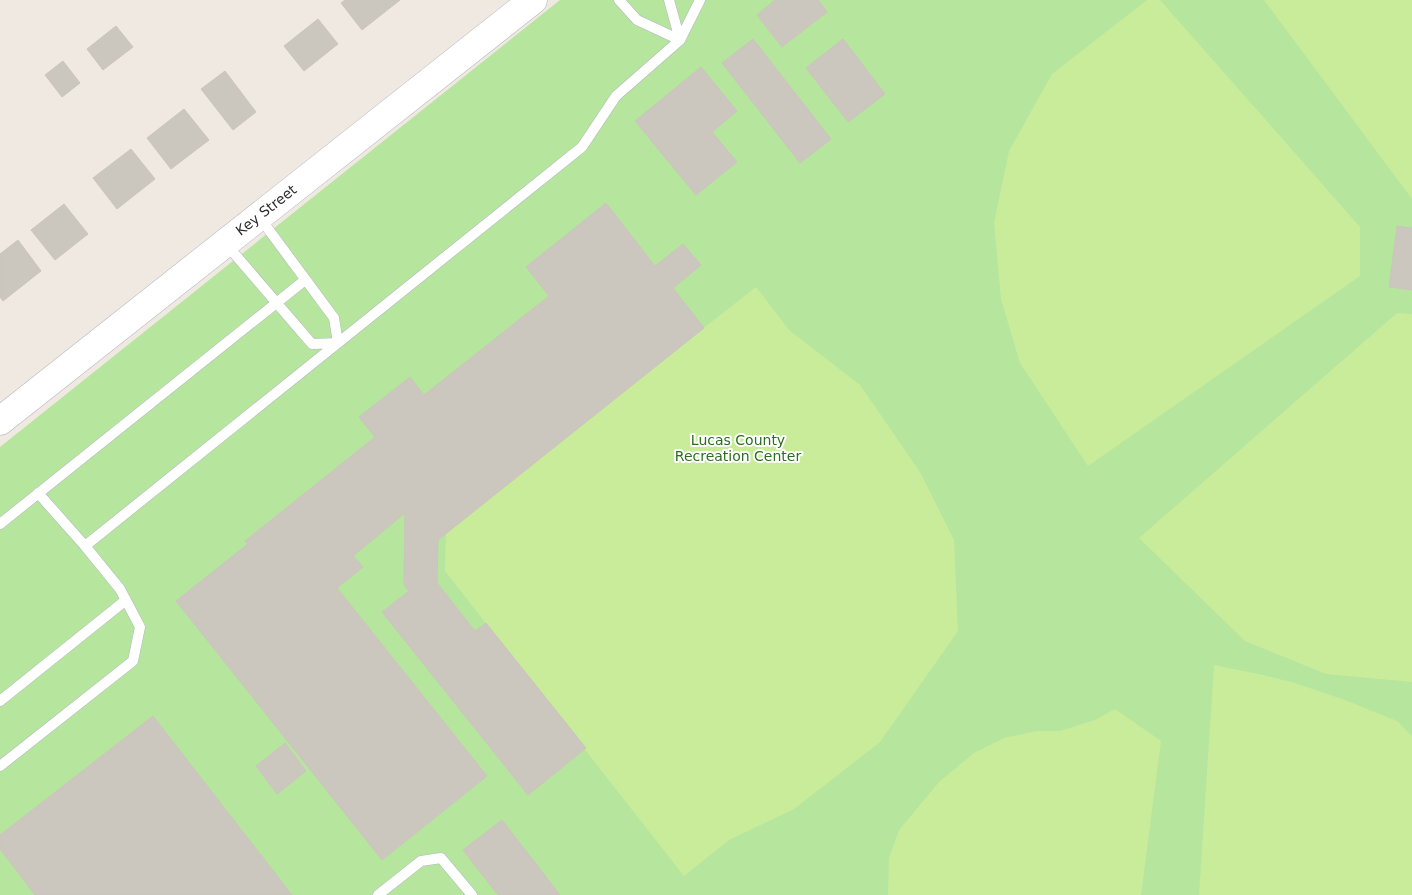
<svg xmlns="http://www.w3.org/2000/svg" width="1412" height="895" font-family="'DejaVu Sans',sans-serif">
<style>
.green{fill:#b6e59e}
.pitch{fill:#c9ec9a}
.building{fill:#cbc7bf;stroke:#cbc5ba}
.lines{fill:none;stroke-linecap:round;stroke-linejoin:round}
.lane-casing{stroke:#b4b7c1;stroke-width:11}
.secondary-casing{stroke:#b4b7c1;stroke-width:29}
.lane{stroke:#fff;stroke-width:10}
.secondary{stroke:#fff;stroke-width:28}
.labels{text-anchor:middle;stroke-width:4;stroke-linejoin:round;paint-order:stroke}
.street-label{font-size:14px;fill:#2e2e2e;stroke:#fff}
.park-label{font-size:14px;fill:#2c6e1b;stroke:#fff}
</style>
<rect width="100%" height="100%" fill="#efe9e1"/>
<path class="green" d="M560,0H1412V895H0V447Z"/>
<path class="pitch" d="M1147,0H1160L1360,227V276L1088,466L1020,363L1001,299L994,223L1009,151L1052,74Z
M1264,0H1412V199Z
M756,287L789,330L860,385L920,472L954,540L958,631L880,742L794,809L729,840L684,876L445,571L446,530Z
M1397,313L1412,314V682L1326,674L1245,641L1139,538Z
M1214,665L1263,675L1295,683L1345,700L1397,721L1412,736V895H1199Z
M1115,709L1161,741L1141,895H888L889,858L899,830L939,782L974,753L1004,738L1036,731H1060L1095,720Z"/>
<path class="building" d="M345,0H400L362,30L341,3Z
M775,0H818L827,12L782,47L757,15Z
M318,19L338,44L304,71L284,46Z
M116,26L133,47L103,70L87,49Z
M753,39L831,139L800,163L722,63Z
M843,39L885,94L848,122L806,68Z
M63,61L80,83L62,97L45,75Z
M701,67L737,111L712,132L737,162L696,195L635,121Z
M225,71L256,112L233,130L201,89Z
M184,109L209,140L171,169L147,138Z
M131,149L155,179L117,209L93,178Z
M606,203L655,266L683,244L701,265L673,288L704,328L438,540L437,583L475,631L486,623L586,748L528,795L382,612L409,591L404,585L405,513L353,556L363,567L337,588L487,776L382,860L176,601L248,544L245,541L375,437L359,417L410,377L424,395L549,296L526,267Z
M64,204L88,234L55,260L31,230Z
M1397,226L1412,228V290L1389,287Z
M18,240L41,271L3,301L0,297V254Z
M153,716L292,895H35L0,849V835Z
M285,743L306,771L277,794L256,766Z
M502,820L560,895H498L463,850Z"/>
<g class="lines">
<defs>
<path id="lane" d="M619,0L637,20L680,40L669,0
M226,244L312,344L338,343L334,318L260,218
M38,493L85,546
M0,524L305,280
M0,701L126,600
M0,766L133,661L140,627L120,589L85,546L582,147L616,96L680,40L700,0
M378,895L421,861L441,858L472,895"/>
<path id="secondary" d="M0,421L533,0"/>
</defs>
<use href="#lane" class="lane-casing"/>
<use href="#secondary" class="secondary-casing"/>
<use href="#lane" class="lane"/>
<use href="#secondary" class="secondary"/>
</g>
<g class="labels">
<g class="street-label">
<text transform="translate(266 210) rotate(-38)" y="5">Key Street</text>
</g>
<g class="park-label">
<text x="738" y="445">Lucas County<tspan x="738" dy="16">Recreation Center</tspan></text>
</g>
</g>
</svg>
